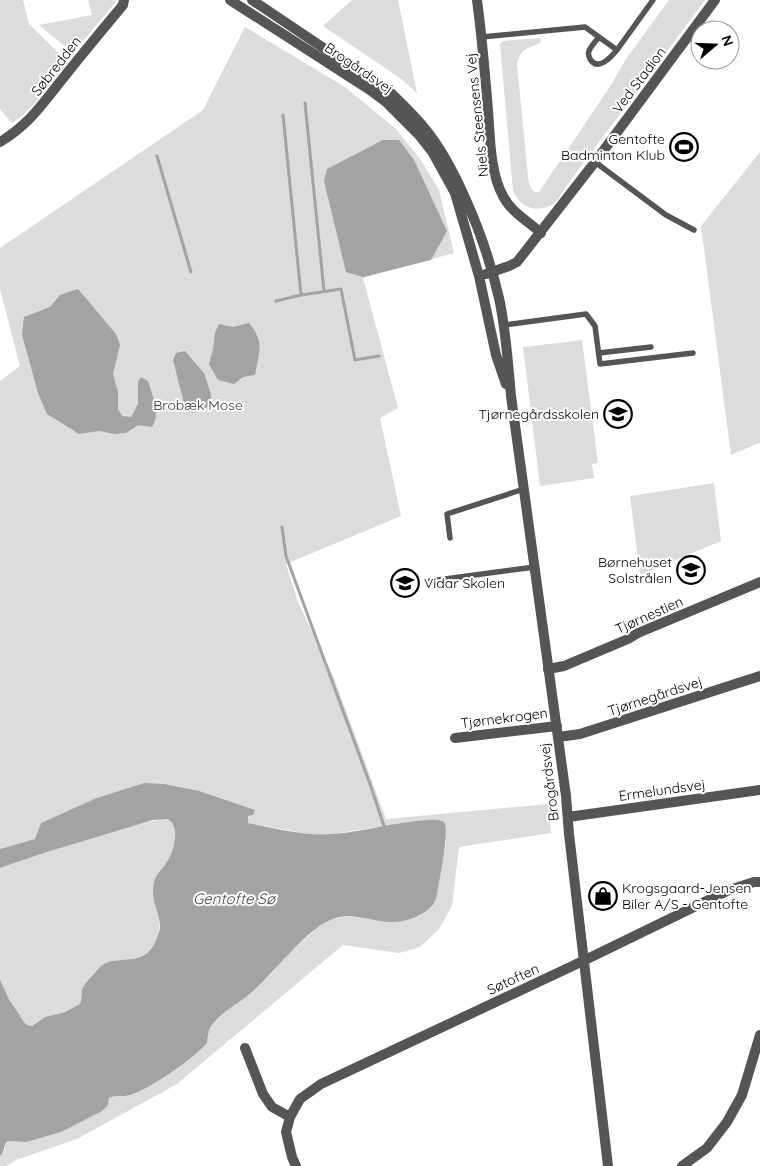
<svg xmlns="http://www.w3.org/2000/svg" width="760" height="1166" font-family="Quicksand,sans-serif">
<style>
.green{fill:#dcdcdc}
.water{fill:#a3a3a3}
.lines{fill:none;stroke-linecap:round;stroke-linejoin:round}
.stream{stroke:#a3a3a3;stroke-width:3}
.service{stroke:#555;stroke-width:5.5}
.minor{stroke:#555;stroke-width:10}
.tertiary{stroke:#555;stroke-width:10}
.labels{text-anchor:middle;stroke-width:4;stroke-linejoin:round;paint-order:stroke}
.street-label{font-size:14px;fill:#000;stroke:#fff}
.poi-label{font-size:14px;fill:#000;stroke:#fff;text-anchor:end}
.park-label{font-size:14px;fill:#333;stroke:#fff}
.water-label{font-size:15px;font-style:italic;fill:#444;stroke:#fff}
</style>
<rect width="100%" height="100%" fill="#fff"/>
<path class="green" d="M0,0H23L29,24L68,62C51,83 35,108 12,123L0,109Z
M88,0H115V3L73,53L39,25L92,15Z
M352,0H398L417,93L400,78L323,26Z
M669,0H705L567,185C563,190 560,197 556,202C547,210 532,211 523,204C518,200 516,196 513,191L500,44L503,41L540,38L541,42C528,50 522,46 517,64L528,177C529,184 530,193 539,192L611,85L626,59Z
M245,27L345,87L396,129L420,159L439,190L454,253L363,278L398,408L380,418L401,516L286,564L298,602L334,678L386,819L549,804L551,833L459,847L452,906L439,929L420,947L399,953L343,945L177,1084L77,1139L16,1160L6,1166H0V1156C4,1154 5,1149 5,1145L8,1141L26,1142L108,1105L109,1098L111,1096C117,1095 123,1097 130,1095C148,1090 195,1058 207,1043L209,1030L212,1025L219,1017L229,1008L252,992L271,974L289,953L316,929L326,921L343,917L418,916L432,907L435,901L446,842L438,820L384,826L332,834H309L248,823V816L253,815L94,799L41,823L35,839L0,849V381L20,366L0,289V248L203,110Z
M760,152V444L759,443L731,455L701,226Z
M582,340L598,463L592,464L594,478L540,486L523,347Z
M714,483L721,541L640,575L630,496Z
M162,819C182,819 176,846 169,858C163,870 156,873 153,888C153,892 154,895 155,899C158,914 163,925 156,939C154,943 154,947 151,950C141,962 122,958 108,963C99,965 86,981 82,989C81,994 81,999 80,1004L65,1012L49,1016L40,1020L32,1026L27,1025L24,1022L9,999L0,980V868L47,852L139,824Z"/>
<path class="water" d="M383,140H399L414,160L447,231L431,260L363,277L346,272L324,181L327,169Z
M78,289L116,334L120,345L113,374L118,392V409L122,416L131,417L138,404V382L141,377L148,381C152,395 161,413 152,427L138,425L126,433L115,434L99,431L79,434L47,414L38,393L22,335L24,317L50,307L60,295Z
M249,323C265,342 259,352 255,375L243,377L234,384L218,380L209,364L213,349L215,333L219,324L233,327Z
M185,351L204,373L211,394V406L192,413L184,403L173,360L176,353Z
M144,783L164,784L199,791L255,810L253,815L248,816V823C275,828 304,836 331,834C355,833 379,826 403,823C411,822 438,817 444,822C450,828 439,883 437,894C436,898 435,904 431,907C421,917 402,923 389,922C370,921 355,913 336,918C309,925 275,972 253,991C240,1003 223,1010 212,1025C208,1030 208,1037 207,1043C195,1058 148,1090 130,1095C123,1097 117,1095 111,1097L109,1098L108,1105L102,1111L61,1132L26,1142L8,1141C2,1145 6,1152 0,1156V980L9,999L24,1022L27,1025L32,1026L45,1017L65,1012L80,1004C82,999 81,994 82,989C84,985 88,980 91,977C96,971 101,964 109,962C123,958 142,962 151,949C155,944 161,930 160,924C158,907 149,897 155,879C158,872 164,867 168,860C174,850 181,825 167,819L153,820L47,852L0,868V849L35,839L41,823L94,799Z"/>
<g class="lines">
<path class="stream" d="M305,103L324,291
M283,115L301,295
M157,156L191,272
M276,301L301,295L341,289L355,360L379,356
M282,527L286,556L370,784L384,826"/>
<path class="service" d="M482,37L585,27L617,50L653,0
M599,37C596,41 591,46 589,51C588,53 589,57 590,59C598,72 611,57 617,50
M595,162L666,215L694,230
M504,325L586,314L595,326L600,364L693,353
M599,353L651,347
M450,538L447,514L524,489
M430,581L535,567"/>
<path class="minor" d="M477,0C482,37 485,73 488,110C490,136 490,173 503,196C511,212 528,221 541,233
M0,142C30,124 43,103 64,77C83,53 103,29 123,5L124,0
M548,669L564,666L628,639L638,633L760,582
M558,737L580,734L760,676
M455,738L557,726
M245,1048L263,1094L272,1107L290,1117
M296,1166L292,1157L286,1132L290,1117L300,1099L321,1084L583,961L729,890L754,882H760
M682,1166L707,1148L727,1122L742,1095L760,1035"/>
<path class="tertiary" d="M230,0L370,90L386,102L419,135L433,153L455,193L479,276L496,355L506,384
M252,0L392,94C404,106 416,117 426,130C443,151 455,175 466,200C480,231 491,264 499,298C506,330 508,363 511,396L566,796L569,834L608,1166
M486,274L509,266L517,262L595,162L715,0
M568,817L760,790"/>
</g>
<defs>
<symbol id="stadium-ring" viewBox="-11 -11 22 22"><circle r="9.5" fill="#fff" stroke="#000" stroke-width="1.5"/><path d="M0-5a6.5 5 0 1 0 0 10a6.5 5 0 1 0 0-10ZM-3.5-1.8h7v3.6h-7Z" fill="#000"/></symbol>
<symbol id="school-ring" viewBox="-11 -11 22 22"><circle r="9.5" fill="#fff" stroke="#000" stroke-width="1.5"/><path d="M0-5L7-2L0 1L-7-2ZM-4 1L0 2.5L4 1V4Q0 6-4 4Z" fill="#000"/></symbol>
<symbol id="shop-ring" viewBox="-11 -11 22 22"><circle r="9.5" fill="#fff" stroke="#000" stroke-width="1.5"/><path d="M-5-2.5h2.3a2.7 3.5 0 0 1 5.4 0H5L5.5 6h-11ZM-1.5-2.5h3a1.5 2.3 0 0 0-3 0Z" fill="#000"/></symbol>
</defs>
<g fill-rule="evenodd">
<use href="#stadium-ring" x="668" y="131" width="32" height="32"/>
<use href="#school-ring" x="602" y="398" width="32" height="32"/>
<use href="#school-ring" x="675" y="554" width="32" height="32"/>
<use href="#school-ring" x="389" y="567" width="32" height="32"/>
<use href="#shop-ring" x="587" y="880" width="32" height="32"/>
</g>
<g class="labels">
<g class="street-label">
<text transform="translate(56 66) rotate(-52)" y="5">Søbredden</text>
<text transform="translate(359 68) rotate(34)" y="5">Brogårdsvej</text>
<text transform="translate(639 80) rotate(-53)" y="5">Ved Stadion</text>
<text transform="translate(477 115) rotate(-96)" y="5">Niels Steensens Vej</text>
<text transform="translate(649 615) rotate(-24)" y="5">Tjørnestien</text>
<text transform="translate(655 696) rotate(-18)" y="5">Tjørnegårdsvej</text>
<text transform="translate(504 718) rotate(-7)" y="5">Tjørnekrogen</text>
<text transform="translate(549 782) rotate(-97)" y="5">Brogårdsvej</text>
<text transform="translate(662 790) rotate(-8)" y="5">Ermelundsvej</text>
<text transform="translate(513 979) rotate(-25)" y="5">Søtoften</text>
</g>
<g class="poi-label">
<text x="665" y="144">Gentofte<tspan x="665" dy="16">Badminton Klub</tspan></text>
<text x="599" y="419">Tjørnegårdsskolen</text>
<text x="672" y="567">Børnehuset<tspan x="672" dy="16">Solstrålen</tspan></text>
<text x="424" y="588" text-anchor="start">Vidar Skolen</text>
<text x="622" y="893" text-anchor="start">Krogsgaard-Jensen<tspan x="622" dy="16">Biler A/S - Gentofte</tspan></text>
</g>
<g class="park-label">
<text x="198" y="410">Brobæk Mose</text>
</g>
<g class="water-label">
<text x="234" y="904">Gentofte Sø</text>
</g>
</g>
<g transform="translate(715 45) rotate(71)"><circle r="24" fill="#ffffff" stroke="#999999"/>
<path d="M0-4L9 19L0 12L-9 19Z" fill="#000000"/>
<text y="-8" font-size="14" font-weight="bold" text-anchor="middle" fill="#000000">N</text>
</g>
</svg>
